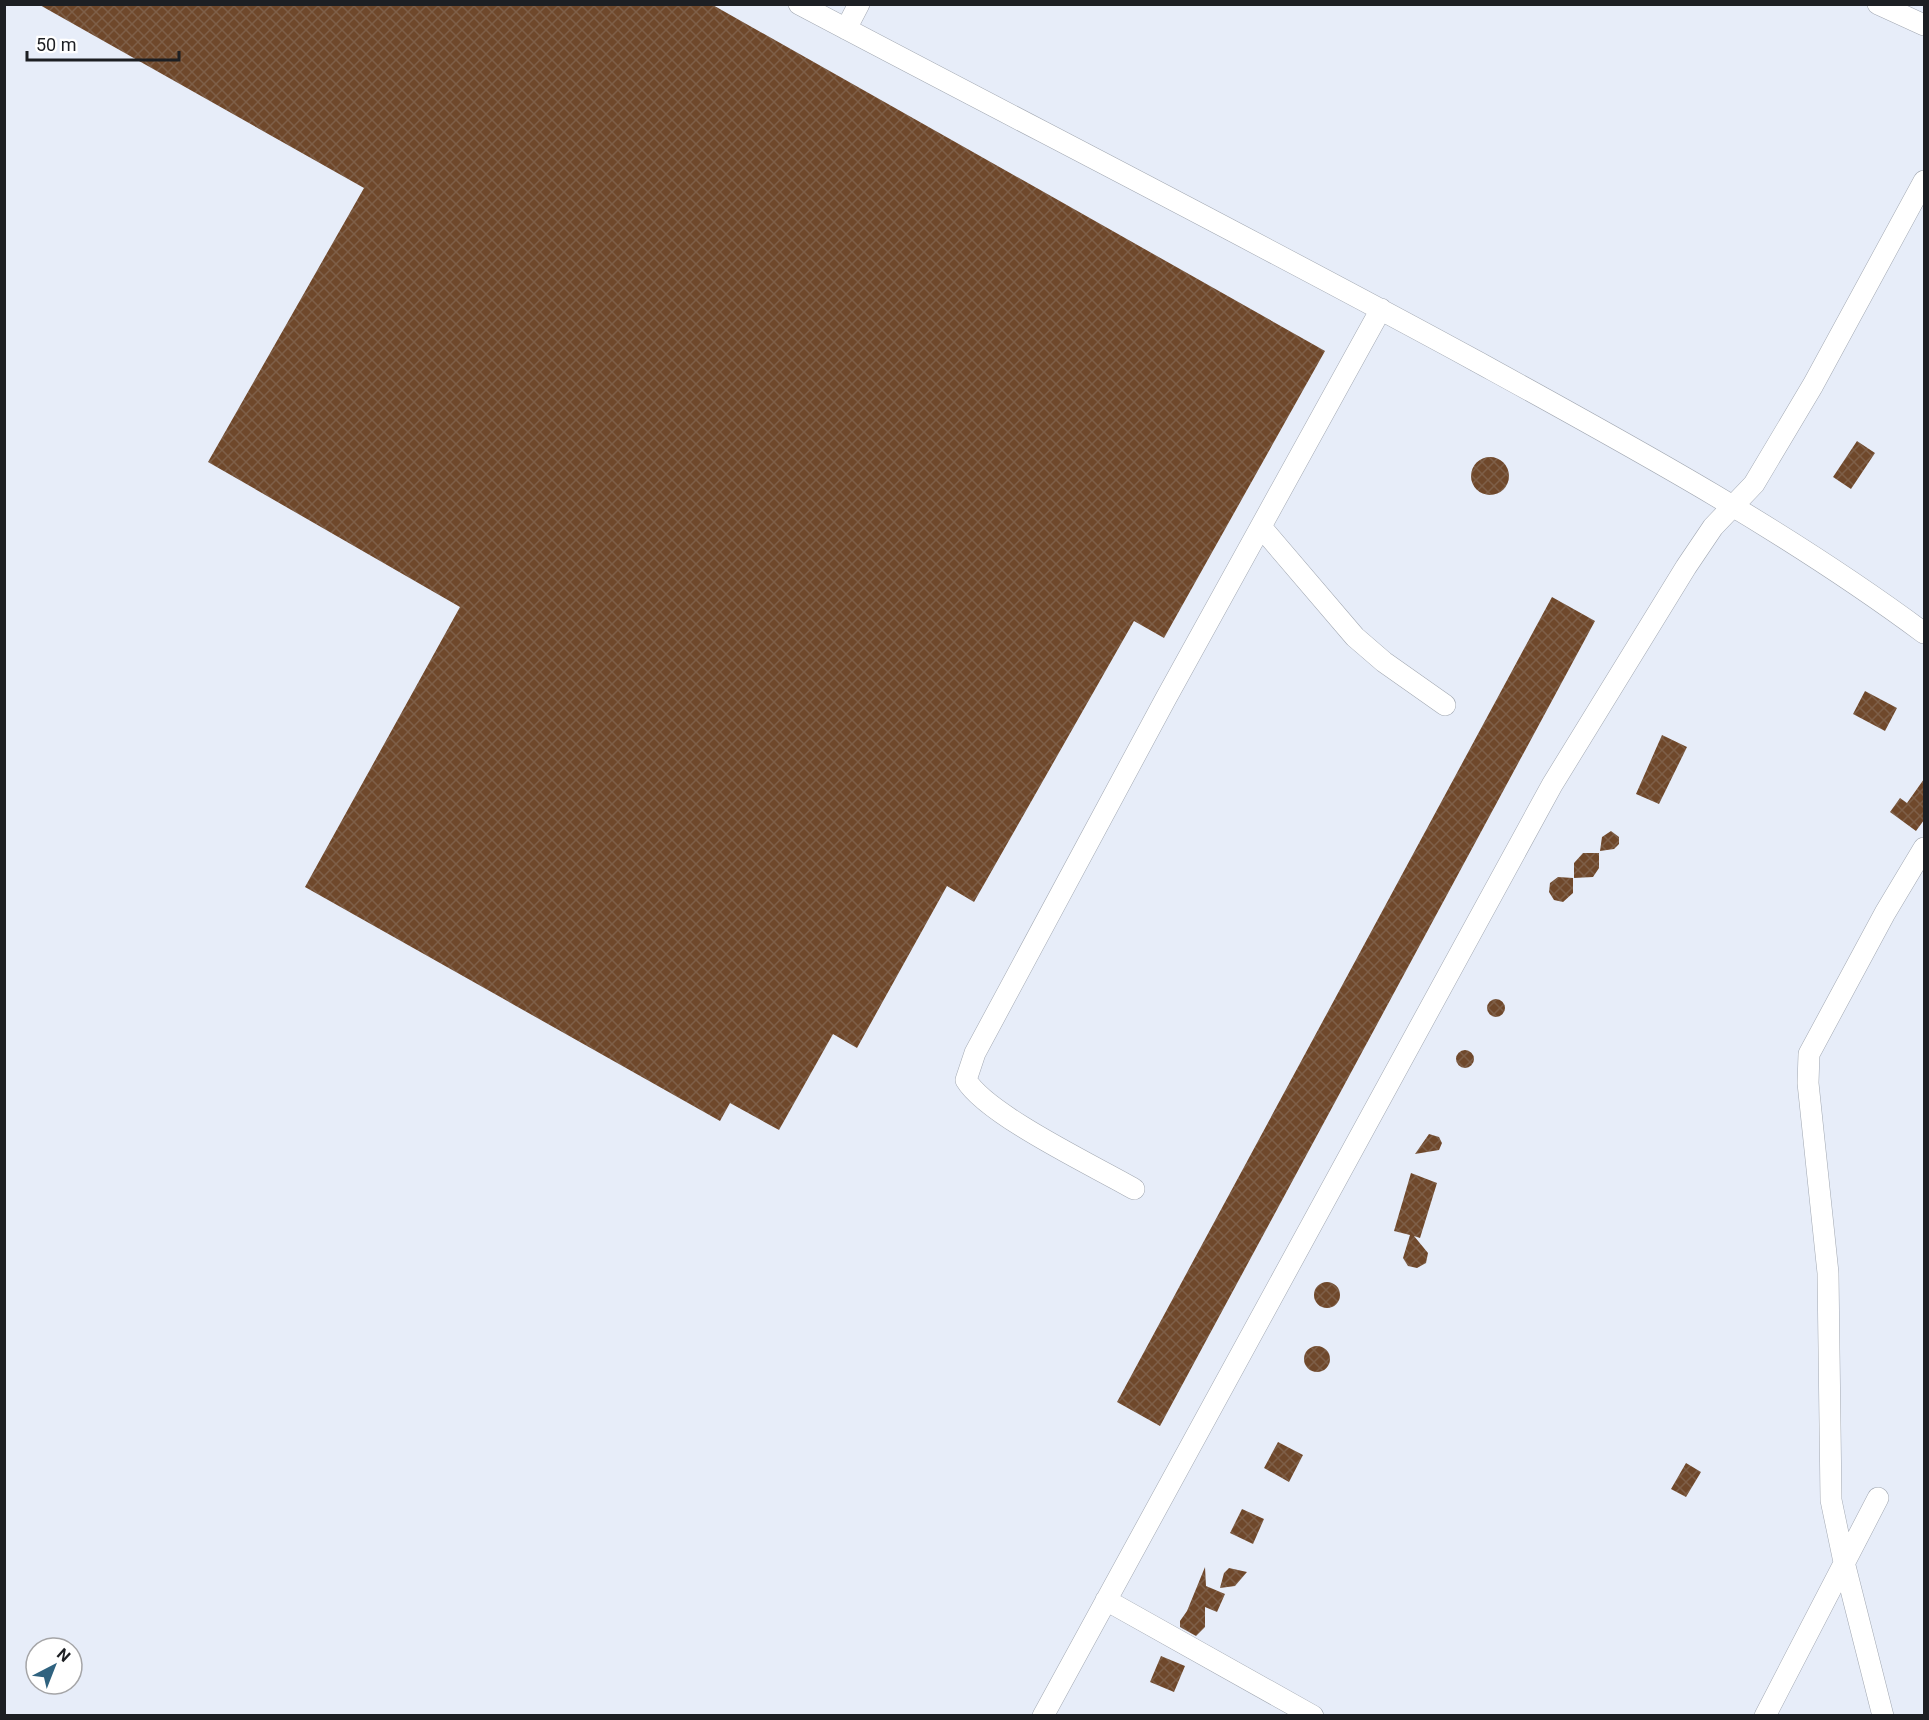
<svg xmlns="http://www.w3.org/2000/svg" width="1929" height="1720" font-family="Roboto,sans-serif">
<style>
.building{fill:url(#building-cross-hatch)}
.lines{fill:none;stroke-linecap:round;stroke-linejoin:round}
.street-casing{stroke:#a2a8b2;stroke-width:22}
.street{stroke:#fff;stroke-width:21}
</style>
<defs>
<pattern id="building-cross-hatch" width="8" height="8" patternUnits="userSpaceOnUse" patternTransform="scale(1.5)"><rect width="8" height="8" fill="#6f482b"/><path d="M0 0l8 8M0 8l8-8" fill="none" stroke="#7e5f48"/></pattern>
</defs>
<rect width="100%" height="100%" fill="#e7edf9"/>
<path class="building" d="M38,4H711L1325,351L1164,638L1134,621L974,902L947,886L857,1048L833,1034L779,1130L730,1103L720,1121L305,887L460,607L208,462L364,188Z
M1857,441L1875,453L1851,489L1833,477Z
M1471 476a19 19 0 1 1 38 0a19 19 0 1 1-38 0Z
M1552,597L1595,621L1160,1426L1117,1402Z
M1865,691L1897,708L1885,731L1853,714Z
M1662,735L1687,747L1659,804L1636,794Z
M1924,779V820L1916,831L1890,812L1900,798L1907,803Z
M1611,831L1619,837V844L1614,849L1600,851L1602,837Z
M1583,853H1599V868L1593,877L1574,878V863Z
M1558,877L1573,878V893L1563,902L1554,900L1549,892L1550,883Z
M1487 1008a9 9 0 1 1 18 0a9 9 0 1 1-18 0Z
M1456 1059a9 9 0 1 1 18 0a9 9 0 1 1-18 0Z
M1429,1134L1439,1137L1442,1143L1439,1150L1415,1154Z
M1411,1173L1437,1183L1420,1238L1414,1236L1428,1253L1426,1263L1417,1268L1408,1266L1403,1258L1410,1235L1394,1231Z
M1314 1295a13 13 0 1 1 26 0a13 13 0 1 1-26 0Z
M1304 1359a13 13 0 1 1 26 0a13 13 0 1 1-26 0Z
M1278,1442L1303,1455L1289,1482L1264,1468Z
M1686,1463L1701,1472L1686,1497L1671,1489Z
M1242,1509L1264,1519L1253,1544L1230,1533Z
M1205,1567L1206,1586L1225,1594L1217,1612L1205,1607V1627L1196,1636L1180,1627V1621L1187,1611Z
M1229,1568L1247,1572L1235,1586L1220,1588L1224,1573Z
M1161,1656L1185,1666L1174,1692L1150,1682Z"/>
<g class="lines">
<defs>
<path id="street" d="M799,4C1024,123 1252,239 1476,361C1629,445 1784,529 1924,633
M1878,4L1924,25
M846,29L859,4
M1261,527L1355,637L1384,662L1445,705
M1134,1189C1094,1166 987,1115 966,1080L975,1053L1165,700L1381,309
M1106,1600L1313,1716
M1043,1716L1552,785L1686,567L1713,527L1754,484L1813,385L1924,181
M1765,1716L1878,1498
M1883,1716L1844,1562L1831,1500L1828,1273L1808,1083L1809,1054L1885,913L1924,848"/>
</defs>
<use href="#street" class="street-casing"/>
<use href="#street" class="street"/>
</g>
<rect width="1929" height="1720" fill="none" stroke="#1d1f23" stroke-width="12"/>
<g transform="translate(54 1666) rotate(42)"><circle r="28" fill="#ffffff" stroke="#a5a5a7" stroke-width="1.5"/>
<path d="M0-4.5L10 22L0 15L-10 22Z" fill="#2f627f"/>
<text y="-9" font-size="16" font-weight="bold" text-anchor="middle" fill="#1d1f23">N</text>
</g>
<path d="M27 51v9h152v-9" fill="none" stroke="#1d1f23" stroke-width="3"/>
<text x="36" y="51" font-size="18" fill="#1d1f23" stroke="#ffffff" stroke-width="4.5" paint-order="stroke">50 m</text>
</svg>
